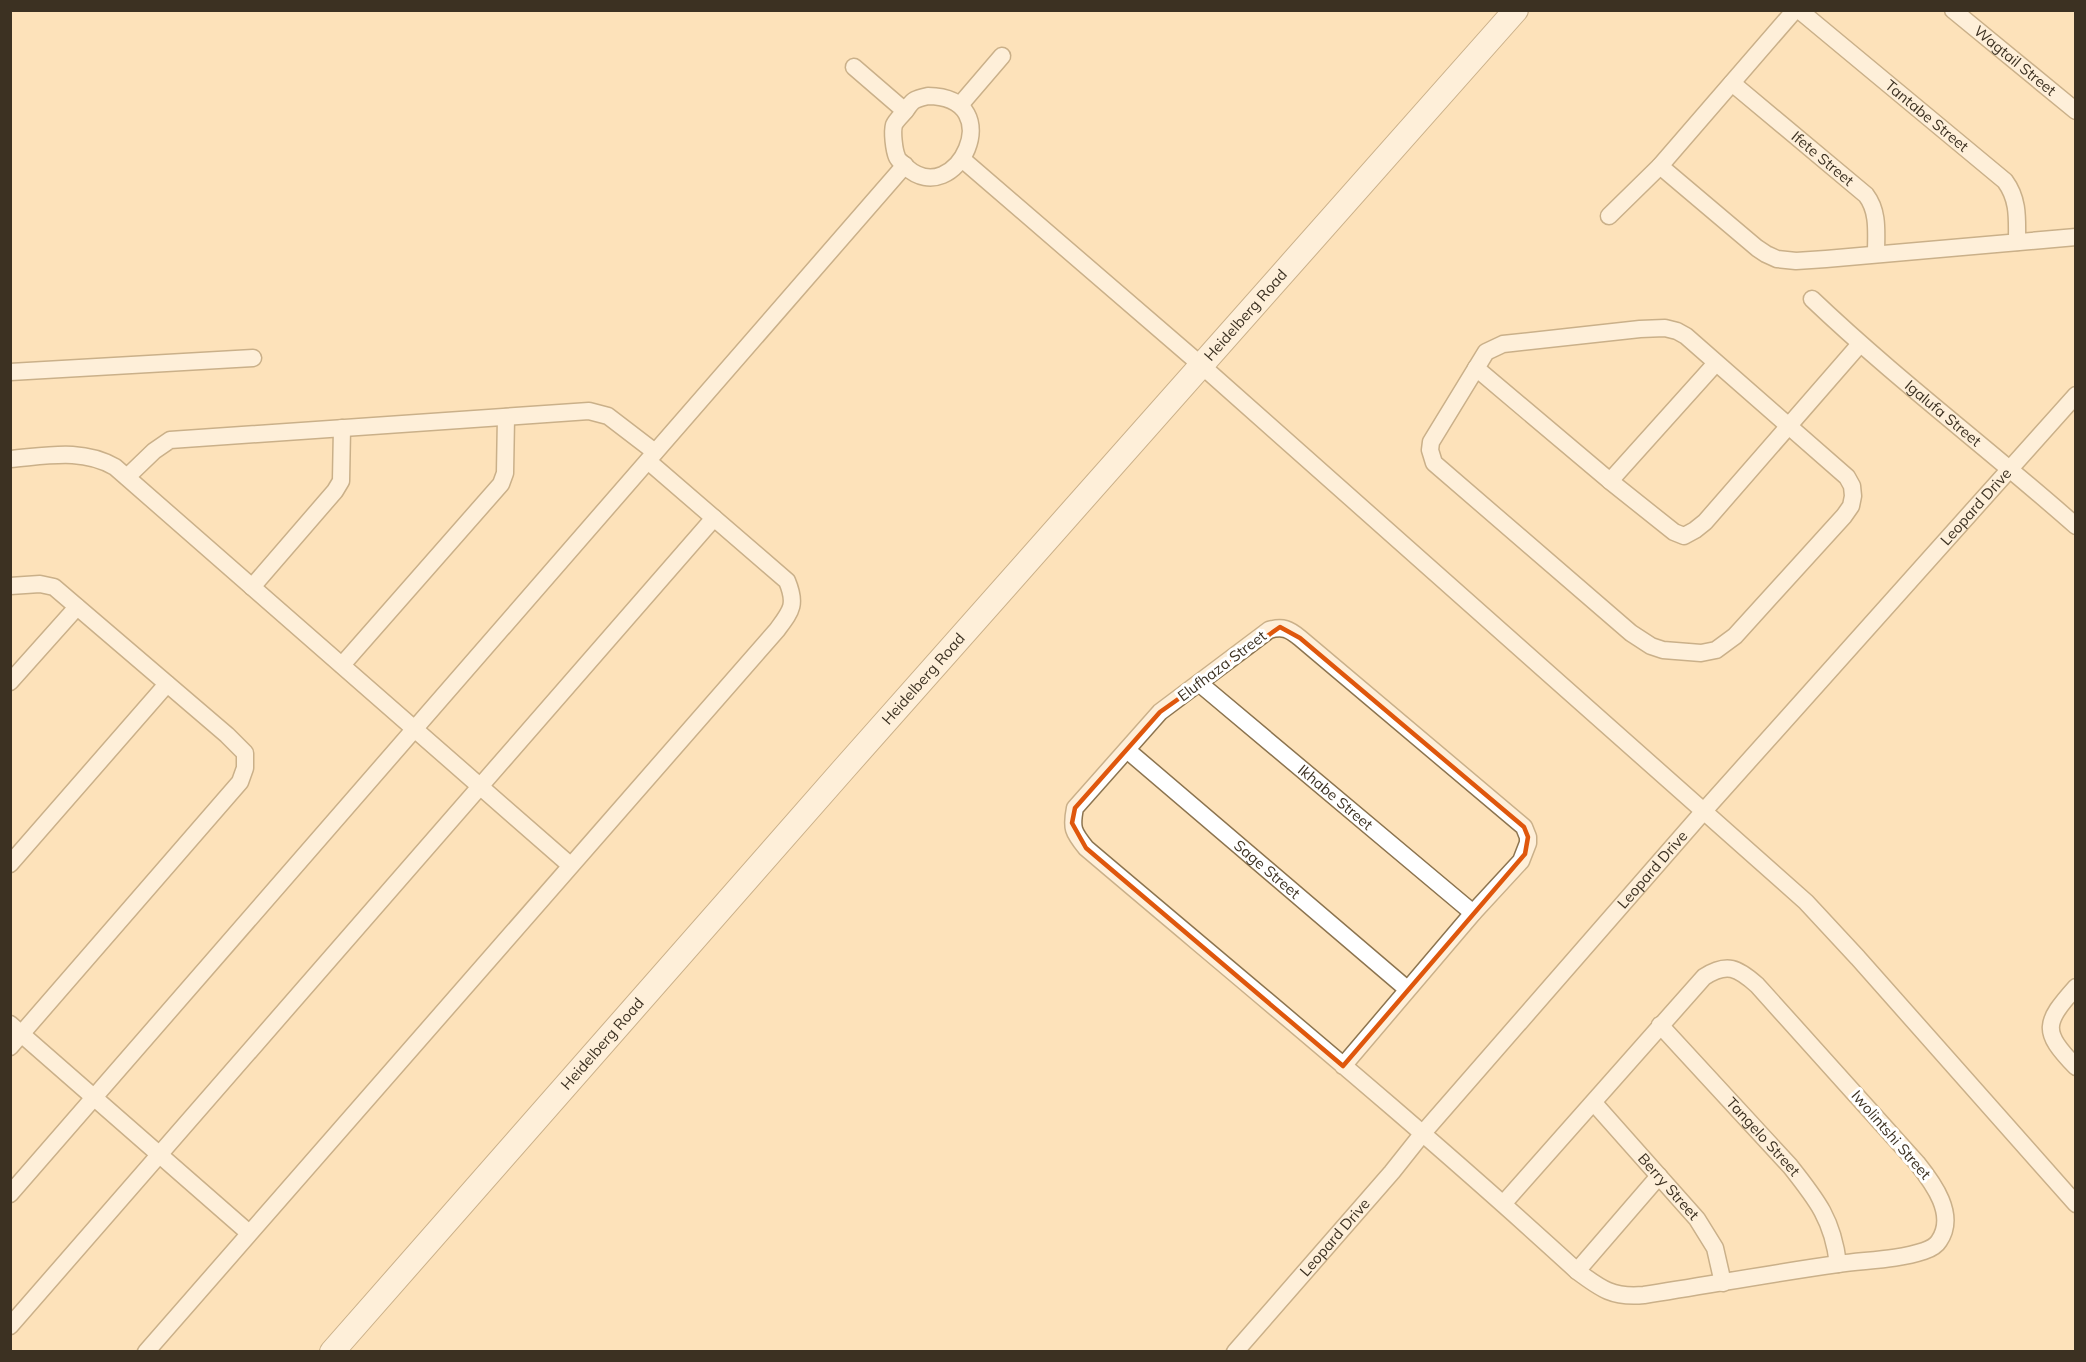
<svg xmlns="http://www.w3.org/2000/svg" width="2086" height="1362" font-family="Mulish,sans-serif">
<style>
.lines{fill:none;stroke-linecap:round;stroke-linejoin:round}
.minor-casing{stroke:#8c744f;stroke-width:19}
.secondary-casing{stroke:#8c744f;stroke-width:26}
.minor{stroke:#fff;stroke-width:16}
.secondary{stroke:#fff;stroke-width:24}
.marked{fill:none;stroke:#df570d;stroke-width:4.5;stroke-linejoin:round}
.labels{text-anchor:middle;stroke-width:6;stroke-linejoin:round;paint-order:stroke}
.street-label{font-size:15px;fill:#3c3122;stroke:#fff}
</style>
<rect width="100%" height="100%" fill="#fde2ba"/>
<g class="lines">
<defs>
<g id="minor">
<path id="s1" d="M1799,10L2005,181C2019,200 2017,219 2017,242"/>
<path id="s2" d="M1953,10L2076,111"/>
<path d="M854,67L905,111"/>
<path id="s3" d="M1732,83L1866,195C1879,212 1876,233 1876,254"/>
<path d="M928,96C1011,97 956,212 906,167C903,164 898,160 897,157C894,150 892,132 894,125C896,120 903,114 906,110C909,106 911,102 915,100C919,98 924,97 928,96Z"/>
<path d="M960,105L1002,56"/>
<path d="M962,159L1201,365L1806,902L1858,958L2076,1204"/>
<path d="M1660,166L1757,248L1766,254L1777,259L1796,261L1826,259L2076,237"/>
<path d="M1609,216L1660,166L1795,10"/>
<path id="s4" d="M1812,299C1896,379 1989,449 2076,526"/>
<path d="M1665,328L1677,331L1686,336L1847,477L1852,486L1853,496L1851,506L1844,516L1735,636L1716,650L1701,653L1663,650L1651,646L1631,633L1434,463L1430,450L1431,442L1486,352L1503,344L1640,329Z"/>
<path d="M1476,368L1610,481L1674,532L1684,536L1695,530L1705,522L1860,344"/>
<path d="M10,372L253,358"/>
<path d="M10,459C47,456 82,448 115,467L570,865"/>
<path d="M127,477L154,451L170,440L589,411L608,416L655,452"/>
<path d="M1610,481L1716,363"/>
<path d="M10,586L40,584L54,587L227,735L245,753V768L240,782L10,1047"/>
<path d="M252,587L335,491L341,481L342,428"/>
<path d="M342,665L501,484L505,473L506,417"/>
<path d="M10,682L77,607"/>
<path id="s5" d="M1199,683L1473,913"/>
<path id="s6" d="M1127,750L1407,989"/>
<path d="M10,864L167,684"/>
<path d="M2076,987C2044,1023 2041,1031 2076,1067"/>
<path d="M10,1024L249,1233"/>
<path id="s7" d="M1660,1025L1790,1166C1817,1200 1833,1220 1838,1264"/>
<path d="M1343,1066L1473,913L1521,861L1528,843V837L1524,827L1300,638C1289,629 1283,626 1269,630L1160,712L1075,808C1071,828 1073,832 1086,848C1251,988 1418,1125 1577,1271C1601,1289 1613,1298 1644,1295C1709,1285 1773,1273 1838,1264C1866,1260 1897,1260 1924,1251C1930,1249 1936,1246 1939,1241C1957,1215 1933,1183 1917,1163L1757,985C1738,968 1727,962 1704,977L1503,1204"/>
<path id="s8" d="M1594,1103L1697,1219L1715,1248L1723,1283"/>
<path d="M10,1194L905,165"/>
<path d="M1577,1271L1659,1176"/>
<path d="M10,1326L714,518"/>
<path d="M146,1352L777,630C791,611 797,605 787,581L648,461"/>
<path id="s9" d="M1235,1352L1392,1172L1423,1133L1703,812L2076,395"/>
</g>
<g id="secondary">
<path id="s10" d="M332,1352L842,771L1516,10"/>
</g>
</defs>
<use href="#minor" class="minor-casing"/>
<use href="#secondary" class="secondary-casing"/>
<use href="#minor" class="minor"/>
<use href="#secondary" class="secondary"/>
</g>
<path d="M0 0H2086V1362H0ZM1280,627L1300,638L1524,827L1528,837L1525,854L1343,1066L1086,848L1072,823L1075,808L1160,712Z" fill="#fde2ba" fill-opacity=".55" fill-rule="evenodd"/>
<path class="marked" d="M1280,627L1300,638L1524,827L1528,837L1525,854L1343,1066L1086,848L1072,823L1075,808L1160,712Z"/>
<g class="labels">
<g class="street-label">
<text dy="5" stroke="none"><textPath href="#s2" startOffset="80">Wagtail Street</textPath></text>
<text dy="5" stroke="none"><textPath href="#s1" startOffset="166">Tantabe Street</textPath></text>
<text dy="5" stroke="none"><textPath href="#s3" startOffset="118">Ifete Street</textPath></text>
<text dy="5" stroke="none"><textPath href="#s10" startOffset="1382">Heidelberg Road</textPath></text>
<text dy="5" stroke="none"><textPath href="#s4" startOffset="174">Igalufa Street</textPath></text>
<text dy="5" stroke="none"><textPath href="#s9" startOffset="1124">Leopard Drive</textPath></text>
<text transform="translate(1222 666) rotate(-37)" y="5">Elufhaza Street</text>
<text dy="5" stroke="none"><textPath href="#s10" startOffset="896">Heidelberg Road</textPath></text>
<text dy="5" stroke="none"><textPath href="#s5" startOffset="178">Ikhabe Street</textPath></text>
<text dy="5" stroke="none"><textPath href="#s6" startOffset="184">Sage Street</textPath></text>
<text dy="5" stroke="none"><textPath href="#s9" startOffset="638">Leopard Drive</textPath></text>
<text dy="5" stroke="none"><textPath href="#s10" startOffset="410">Heidelberg Road</textPath></text>
<text transform="translate(1891 1135) rotate(49)" y="5">Iwolintshi Street</text>
<text dy="5" stroke="none"><textPath href="#s7" startOffset="152">Tangelo Street</textPath></text>
<text dy="5" stroke="none"><textPath href="#s8" startOffset="112">Berry Street</textPath></text>
<text dy="5" stroke="none"><textPath href="#s9" startOffset="152">Leopard Drive</textPath></text>
</g>
</g>
<rect width="2086" height="1362" fill="none" stroke="#3c3122" stroke-width="24"/>
</svg>
